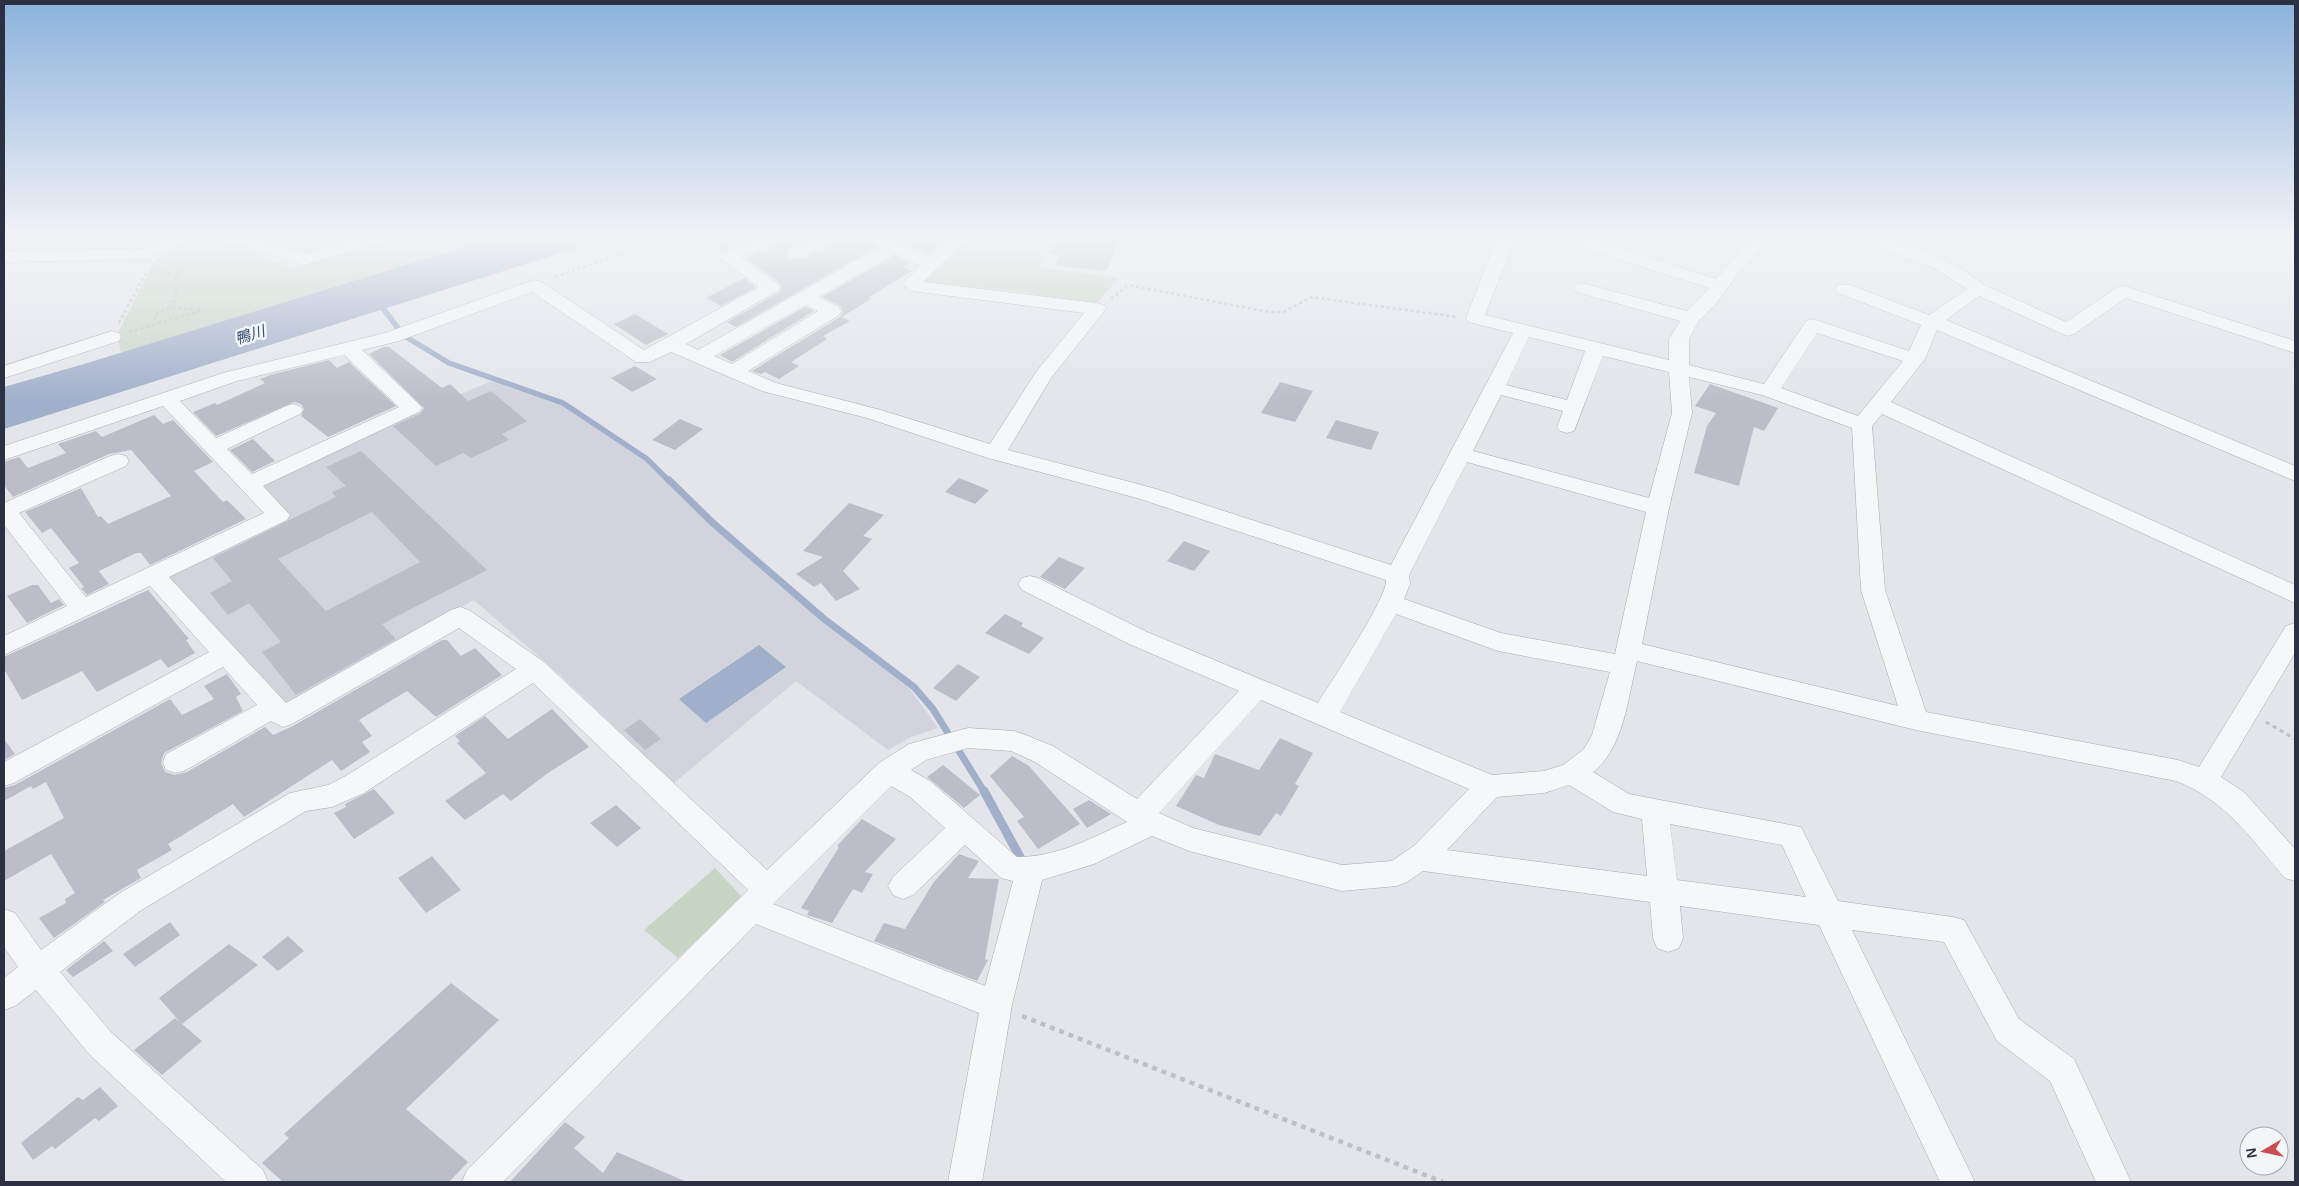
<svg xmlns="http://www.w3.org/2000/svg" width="2299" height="1186" font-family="Helvetica,'Noto Sans JP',sans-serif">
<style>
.built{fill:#d1d4dd}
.green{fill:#c7d5c5}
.water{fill:#a0afca}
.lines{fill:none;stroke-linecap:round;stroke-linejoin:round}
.stream-far2{stroke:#a0afca;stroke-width:5.5}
.stream-far1{stroke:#a0afca;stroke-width:7}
.stream{stroke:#a0afca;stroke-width:9}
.building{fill:#bbbec8;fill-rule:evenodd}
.minor-casing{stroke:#a8abb5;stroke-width:1}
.path-far2{stroke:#bdc0c6;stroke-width:2.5;stroke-dasharray:3 3;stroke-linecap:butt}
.path-far1{stroke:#bdc0c6;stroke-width:3;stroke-dasharray:4 4;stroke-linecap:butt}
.path{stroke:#bdc0c6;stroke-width:4.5;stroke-dasharray:5 5;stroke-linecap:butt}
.minor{fill:#f6f7f9;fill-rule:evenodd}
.labels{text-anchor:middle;stroke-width:5;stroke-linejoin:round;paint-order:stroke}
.far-water-label{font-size:15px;font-style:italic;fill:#364b76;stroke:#f3f5f8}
</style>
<rect width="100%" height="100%" fill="#e3e5eb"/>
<path class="built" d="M4,236H172L147,249L4,252Z
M252,236H363L308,253Z
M491,381L562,405L645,461L715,529L754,562L815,615L909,688L938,728L911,737L888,750L796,681L674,783L560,675L474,600L288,710L161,573L284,515L257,484Z"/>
<path class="green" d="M196,236H206L295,268L402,236H511L324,299L121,352L117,335L154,261Z
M968,236H1056L1040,267L1119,278L1095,305L1027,293L923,282Z
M715,868L742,897L678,958L644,930Z"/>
<path class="water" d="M500,236H614L4,429V387L84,364Z
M759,645L786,667L706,723L679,699Z"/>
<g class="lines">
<path class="stream-far2" d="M379,303L403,335L449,363L563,403L647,459L670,482"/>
<path class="stream-far1" d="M669,480L713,523L823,618L914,687L933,709L985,793"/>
<path class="stream" d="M984,791L1020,857L1018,865"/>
</g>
<path class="building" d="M699,236H757L723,251Z
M788,236H814L788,248L785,253L790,259H803L839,242L843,236H864L878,246L736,327L727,322L778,293L782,288L778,281L745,258L784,242Z
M892,236H949L928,254Z
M1059,236H1122L1106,271L1054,265L1059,255L1049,254Z
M895,255L911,263L903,267L912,271L869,297L872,298L842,317L850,321L823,336L827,339L791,362L799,366L779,379L765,372L761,374L752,371L840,317L843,312L841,306L822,297Z
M744,278L756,287L721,306L706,298Z
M805,307L814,311L732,362L720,355Z
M635,314L668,334L646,345L614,324Z
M383,347H389L442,388L450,384L468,401L491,391L527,421L502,434L509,440L471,458L463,453L436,466L393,426L420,414L424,408L369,354Z
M329,360L337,368L349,362L396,406L328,437L301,416L304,409L301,404L294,402L216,436L193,412L215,403L217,405L265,383L260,379L270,375Z
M635,366L657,379L632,392L611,378Z
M1280,382L1313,391L1295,422L1261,413Z
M1710,384L1778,408L1764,431L1754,427L1739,486L1694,473L1707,426L1716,413L1695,406Z
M154,415L163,424L173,420L213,462L194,471L223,502L227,500L246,519L150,565L141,553H136L99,571L109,584L87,595L81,588L84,587L69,568L79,563L51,528L42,533L25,512L81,488L98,517L101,516L108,524L171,496L131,450L109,454L13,497L4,485V462L19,457L28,468L66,453L58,444L96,431L102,437Z
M680,419L703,429L675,450L652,440Z
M1336,420L1379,432L1371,450L1326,438Z
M253,439L275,461L252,472L230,450Z
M361,451L487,570L382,624L396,639L296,695L262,652L281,642L249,603L228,615L210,593L232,581L213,558L336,497L332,492L346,486L326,467ZM372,512L420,562L326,611L278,559Z
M959,478L989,490L975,504L945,492Z
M849,503L884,515L863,536L872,539L843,571L860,589L836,601L821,583L814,587L796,574L823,557L803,551Z
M1184,541L1210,551L1194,571L1167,561Z
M1059,557L1085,568L1065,589L1040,577Z
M32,585H38L51,603L59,599L64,605L27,623L7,596Z
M148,590L189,639L186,640L195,653L168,668L161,659L97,692L82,671L22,700L4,669V657Z
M1005,614L1023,623L1021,626L1044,638L1029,654L985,633Z
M442,640H447L461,656L475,648L502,675L436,717L407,691L359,720L372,736L362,742L370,752L341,771L332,760L244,817L233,804L168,844L172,850L137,870L141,878L103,900L105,902L54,938L39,918L66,903L65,899L75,893L51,854L4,881V851L64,818L46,782L33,789L31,786L4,801V788L15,785L170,699L182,715L214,699L204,686L227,674L241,694L236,697L243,711L164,753L161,763L165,772L175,775L187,772L265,727L273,735L293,726Z
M958,664L980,677L956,701L933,688Z
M552,709L589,747L548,773L511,801L503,794L465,820L445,801L486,773L457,743L460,741L455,736L485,716L508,739Z
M640,719L661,739L645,750L624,730Z
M1280,738L1313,753L1295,784L1299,786L1281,816L1276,813L1260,836L1219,825L1176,806L1196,775L1204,778L1215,754L1259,770Z
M4,739L15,754L4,760Z
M1012,756L1029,766L1080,824L1038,849L1017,821L1024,817L990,776Z
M943,765L980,795L964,808L927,777Z
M374,789L395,813L354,839L334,813L346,807L345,804Z
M1089,800L1111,814L1087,828L1073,809Z
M616,805L641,828L617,847L590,823Z
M862,819L896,839L865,872L873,874L862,893L853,889L832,923L807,915L809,911L801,908L839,847L837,846Z
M959,854L979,861L968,878L999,879L985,959L988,960L977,981L874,941L884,923L905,929L933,883Z
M432,856L461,890L426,913L398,878Z
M170,922L180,935L135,967L123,954Z
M288,936L304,951L278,971L262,957Z
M104,941L113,951L73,977L66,970Z
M229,944L258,965L182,1024L202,1041L162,1075L134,1050L175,1018L180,1022L159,998Z
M451,983L499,1020L406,1109L468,1162L449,1182H283L262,1163L289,1138L284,1134Z
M100,1087L118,1106L99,1121L95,1118L55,1149L52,1146L33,1160L21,1143L78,1097L83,1100Z
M565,1122L585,1137L574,1148L603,1173L617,1152L687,1182H510Z"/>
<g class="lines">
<defs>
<path id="minor" d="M169,236H191L188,240L147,259L4,262V252L144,249Z
M223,236H249L304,254L364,236H391L388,240L304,265L226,240Z
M762,236H786L783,240L741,258L777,283L780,287L777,291L686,344L698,350L882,246L866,236H888L930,257L952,236H971L923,282L1097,303L1104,305L1106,309L1051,378L1008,450L1153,488L1391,565L1513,333L1468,322L1466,318L1498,236H1516L1485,315L1669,360V339L1680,321L1576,292L1573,288L1576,284L1582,283L1687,311L1709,288L1558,240L1555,236H1581L1716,279L1754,236H1773L1737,275L1715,305L1699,321L1689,339V365L1764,384L1806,321L1813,319L1909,351L1921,325L1838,293L1835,289L1838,285H1850L1929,315L1967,289L1932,267L1857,240L1854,236H1880L1930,253L1959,267L1984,285L2066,322L2118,287L2124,286L2295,341V353L2126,298L2074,334L2067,336L1979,296L1946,320L2295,466V481L1937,330L1925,359L1891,402L2295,585V603L1882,414L1872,426L1885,590L1926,712L2178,760L2199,767L2286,626L2295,623V653L2221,777L2244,792L2295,849V881L2285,878C2250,838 2227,801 2176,781L1916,730L1637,661C1628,697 1624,748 1593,772L1629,794L1801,827L1838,901L1953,917L1964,920L2019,1019L2074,1059L2131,1182H2096L2050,1081L1997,1041L1944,942L1852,930L1975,1182H1940L1819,925L1680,906L1683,938L1679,948L1668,952L1657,948L1653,938L1650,902L1423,871L1407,882L1397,886L1342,891L1189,851L1152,836L1094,864L1042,880L1012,1005L982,1182H948L979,1013L756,924L503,1182H462L467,1170L748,890L533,683L364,793L332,807L306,811L140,911L60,972L111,1032L263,1170L268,1182H226L89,1054L36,990L15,1006L4,1010V978L18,967L4,947V909L15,913L41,950L120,893L290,793L328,785L344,777L516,669L459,628L292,724L283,727L271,721L186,770L176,773L166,770L163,762L166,754L257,705L223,667L14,783L4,786V762L209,652L150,586L4,655V636L67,606L4,525V503L110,456L118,454L126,456L129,461L126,466L19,513L86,597L264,513L163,406L4,460V446L223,373L385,333L534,280L540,281L644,350L759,287L719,257L722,253ZM895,253L920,266L903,283L911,291L1084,313L1036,372L990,444L881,410L776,383L748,371L839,315L841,311L839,307L818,297ZM532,292L636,362H650L671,352L762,391L867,418L988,458L1137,498L1386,580C1388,597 1330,683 1318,703L1147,632L1038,578L1030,576L1022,578L1018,584L1022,590L1129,644L1239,691L1137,799L1053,746L1023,734L1014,731L968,728L909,744L879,763L767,870L544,662L469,610L460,607L451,610L286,703L169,577L287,520L290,515L263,486L419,412L422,408L419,404L362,350L399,341ZM805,305L818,311L732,364L714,356ZM1817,333L1903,361L1858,416L1781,388ZM1529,337L1585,351L1567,400L1506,385ZM344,355L399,407L252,474L227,449L300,414L303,410L300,406L293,404L286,406L216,438L180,401L237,381ZM1603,356L1669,372L1672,413L1649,498L1473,451L1501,395L1563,411L1557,427L1560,431L1567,433L1574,431ZM1689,377L1762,395L1852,428L1861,590L1898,706L1642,644L1669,508L1692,413ZM1467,462L1646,512L1615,654L1501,633L1404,599L1410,584L1409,575ZM1396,614L1498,651L1610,672L1592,735L1584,749L1563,765L1544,771L1492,775L1340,712ZM1261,700L1469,789L1415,845L1392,861L1342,865L1193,828L1159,813ZM968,748L1011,751L1035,762L1127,822C1091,838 1058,857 1017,857L930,781L911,770L926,760ZM1569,785L1613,812L1642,819L1647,876L1447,850L1497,797L1544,793ZM891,786L910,797L945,828L893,877L888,886L893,895L903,899L913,895L965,845L1001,878L1013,881L985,986L773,904ZM1670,824L1782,845L1806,897L1677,880Z
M818,236H841L838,240L802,257H790L787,253L790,249Z
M112,331L119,333L121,337L119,341L4,378V366Z"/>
</defs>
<use href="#minor" class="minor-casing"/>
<path class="path-far2" d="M151,269L176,276
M555,277L670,236
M1111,299L1128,285L1269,312H1284L1311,297L1457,317
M170,308L176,297V276L190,256L185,254
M119,323L147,271
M129,332L201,311L200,309L170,308L154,315L158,323"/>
<path class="path-far1" d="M2266,722L2295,739"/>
<path class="path" d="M1022,1016L1443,1182"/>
<use href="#minor" class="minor"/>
</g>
<linearGradient id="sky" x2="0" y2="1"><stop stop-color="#8bb2dc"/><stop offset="0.59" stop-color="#f2f3f6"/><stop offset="1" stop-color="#f2f3f6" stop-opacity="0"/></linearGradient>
<rect width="2299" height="402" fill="url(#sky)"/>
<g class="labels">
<g class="far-water-label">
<text transform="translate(250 335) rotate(-17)" y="5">鴨川</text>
</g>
</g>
<rect width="2299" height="1186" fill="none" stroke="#2b3143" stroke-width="10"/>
<g transform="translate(2264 1151) rotate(261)"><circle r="24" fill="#f3f5f8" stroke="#a3a7b0"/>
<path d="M0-4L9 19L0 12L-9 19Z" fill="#cb4d52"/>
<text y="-8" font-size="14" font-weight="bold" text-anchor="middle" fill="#2b3143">N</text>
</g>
</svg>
